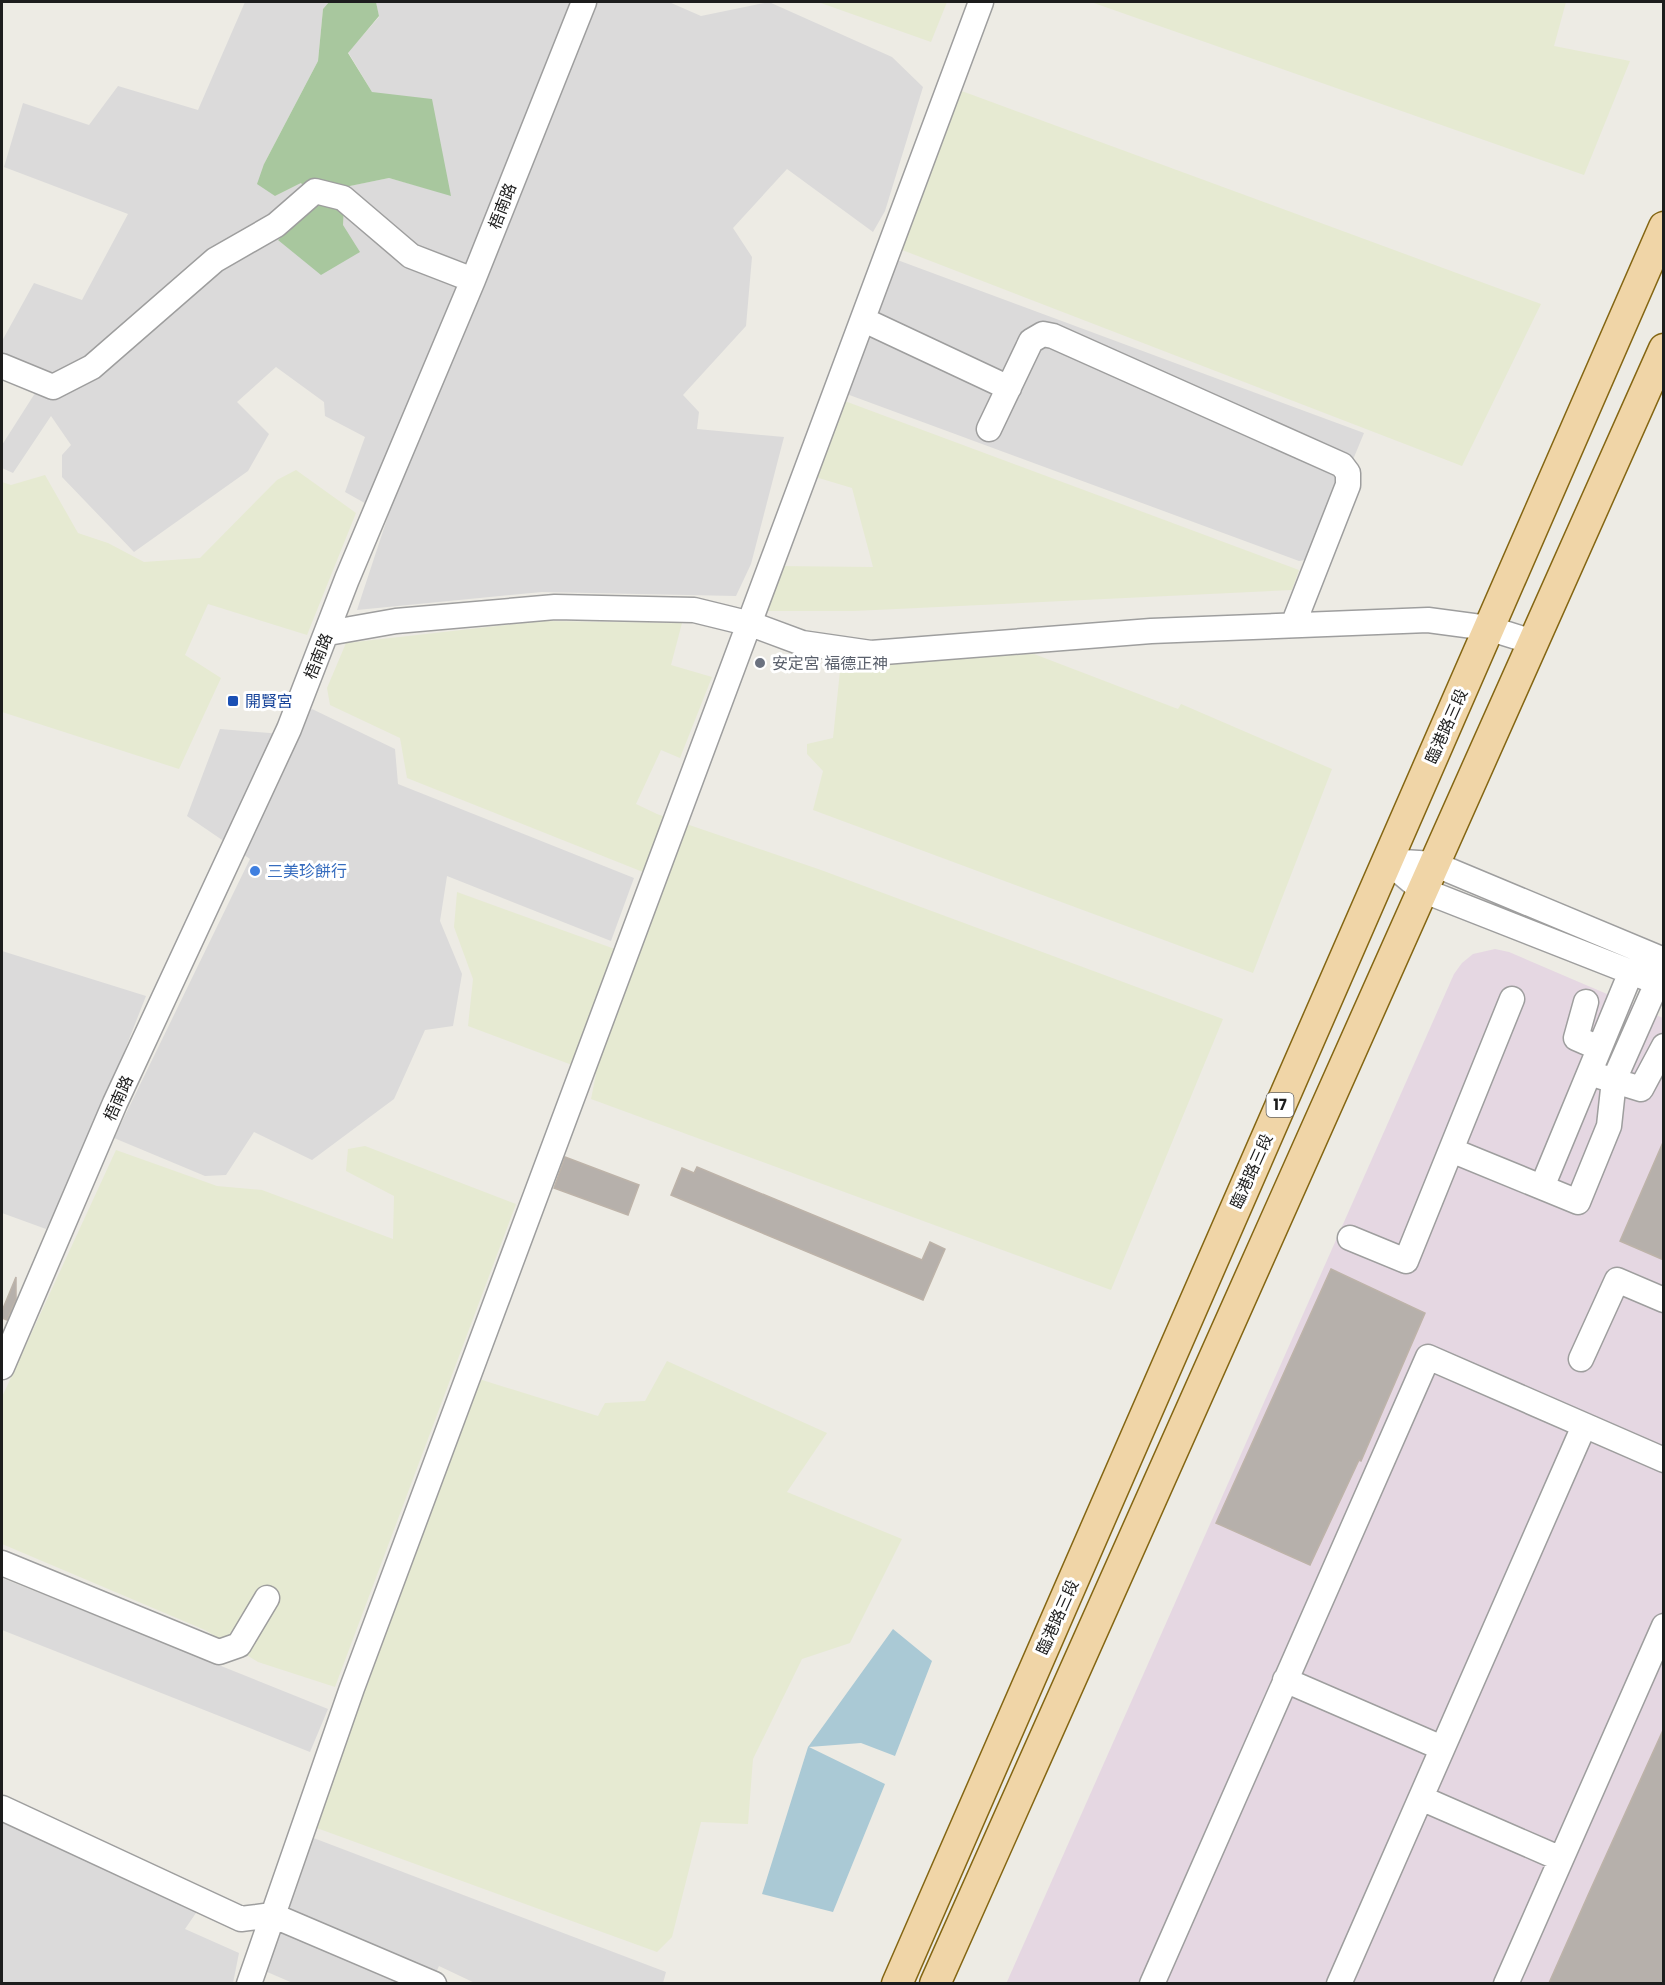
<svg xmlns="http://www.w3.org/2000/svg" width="1665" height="1985" font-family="Poppins,'Noto Sans TC',sans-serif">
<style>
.residential{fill:#dbdada}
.industrial{fill:#e5d7e2}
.farmland{fill:#e6ead2}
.forest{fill:#a8c79e}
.water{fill:#aac9d5}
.building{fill:#b6b0ab;stroke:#bdb3a9;stroke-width:1.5}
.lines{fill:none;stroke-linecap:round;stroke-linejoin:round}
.minor-casing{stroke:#9e9e9e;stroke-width:27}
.major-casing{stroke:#846613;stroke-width:33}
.minor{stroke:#fff;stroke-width:24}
.major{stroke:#f0d5a7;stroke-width:30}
.worship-dot{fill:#6b7280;stroke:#fff;stroke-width:2}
.transit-dot{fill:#1a4fb4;stroke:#fff;stroke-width:2}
.shop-dot{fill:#3f7fe0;stroke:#fff;stroke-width:2}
.labels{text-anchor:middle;stroke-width:6;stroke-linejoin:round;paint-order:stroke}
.shield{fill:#fff;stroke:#616161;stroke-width:1.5}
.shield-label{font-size:15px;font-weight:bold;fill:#1d1d1d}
.street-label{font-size:16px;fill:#1d1d1d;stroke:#fff}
.worship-label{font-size:16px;fill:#5b616d;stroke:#fff;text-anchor:start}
.transit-label{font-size:16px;fill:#164399;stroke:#fff;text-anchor:start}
.shop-label{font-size:16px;fill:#366cbe;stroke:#fff;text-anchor:start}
</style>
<rect width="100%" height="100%" fill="#edebe4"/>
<path class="residential" d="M245,2H329L323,9L318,61L264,164L275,196L301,183L317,206L343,225L344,187L389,178L451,195L372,92L348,52L379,17L376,2H669L701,16L769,2L892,57L923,87L885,211L873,232L787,169L733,228L752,257L746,326L683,395L699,412L697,429L784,437L751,564L736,596L542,592L357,610L388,516L345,492L365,437L325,416L324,402L276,367L237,402L269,434L248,471L134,552L62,477V455L71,445L51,416L13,473L2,468V445L37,390L2,376V341L34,283L82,300L128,214L4,167L23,103L89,125L118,86L198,110Z
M892,258L1364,433L1312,559L1299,561L844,393Z
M312,709L395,749L398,784L634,878L611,941L447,876L440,921L462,974L453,1026L425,1030L394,1099L312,1160L254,1132L226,1175L205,1176L114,1138L250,859L187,816L220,729L282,734Z
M2,951L146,996L82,1159L46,1229L2,1213Z
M2,1578L328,1709L310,1752L2,1630Z
M2,1818L198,1910L185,1929L239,1953L233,1983L2,1984Z
M303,1834L666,1972L663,1983L477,1984L439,1966L431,1983L295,1984L258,1968Z"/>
<path class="industrial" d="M1495,949L1509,952L1663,1018V1983L1006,1984L1454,974L1462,963L1473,954Z"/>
<path class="farmland" d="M818,2H947L931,42Z
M1091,2H1566L1554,46L1630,61L1584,175Z
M959,90L1541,304L1462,466L897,248Z
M842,400L1299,570L1292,590L854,611H764L775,566L873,567L852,488L812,476Z
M296,470L356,513L307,635L208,604L185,655L221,678L179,769L2,712V482L11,485L45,475L78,533L108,543L144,562L200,558L277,480Z
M541,621L682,623L671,665L712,677L680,758L661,750L636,804L657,814L821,870L1223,1019L1111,1290L591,1099L596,1074L468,1026L473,979L454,927L457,892L637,957L663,880L407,778L400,738L330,705L327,688L346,643Z
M1034,654L1178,709L1181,704L1332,769L1253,973L813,810L823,771L807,754V744L833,738L841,661Z
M365,1146L516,1204L335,1687L258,1662L205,1630L2,1544V1397L116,1150L217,1186L262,1190L393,1239L394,1196L346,1171L348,1149Z
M667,1361L827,1433L787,1492L902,1539L850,1643L802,1659L753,1759L748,1824L701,1822L672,1937L657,1952L314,1827L479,1379L598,1416L605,1403L645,1401Z"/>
<path class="forest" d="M329,2H376L379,16L348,53L372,92L432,99L451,196L389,178L345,187L343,225L360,252L321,275L278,240L317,206L301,183L275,196L257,184L264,164L318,61L323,9Z"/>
<path class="water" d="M893,1629L932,1661L895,1756L861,1743L809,1747L885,1784L833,1912L762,1894L808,1747Z"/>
<path class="building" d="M1664,1140V1260L1620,1241Z
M565,1157L639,1185L628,1215L554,1188Z
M697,1167L922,1260L930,1242L945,1249L923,1300L671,1195L682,1168L694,1173Z
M1331,1269L1425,1313L1361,1461L1359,1460L1310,1565L1216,1523Z
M16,1277V1299L7,1320L2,1318V1311Z
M1664,1728V1983H1549L1589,1893Z"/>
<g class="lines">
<defs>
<path id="minor" d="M864,320L1009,388
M2,366L53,387L92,367L215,260L276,225L315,191L343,198L411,256L473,280
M989,429L1031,341L1043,334L1053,336L1342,465L1348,473V485L1293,625
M328,633L396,621L555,607L694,610L751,624L802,643L871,653L1151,631L1428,620L1488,628L1533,642
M1387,861L1422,890L1664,985
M1387,861L1434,864L1664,960
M1586,1002L1576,1038L1599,1048
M1599,1076L1641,1089L1664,1046
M1451,1150L1578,1202L1609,1126L1614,1080L1657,983
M1542,1187L1631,972
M1350,1238L1406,1261L1512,999
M1581,1359L1617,1280L1664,1300
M2,1367L115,1103L289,729L347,579L473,280L584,2
M2,1563L219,1652L239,1645L267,1598
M1285,1680L1442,1748
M1421,1798L1561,1859
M2,1808L241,1919L272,1915L434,1984
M249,1984L352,1688L981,2
M1152,1984L1428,1357L1664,1460
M1339,1984L1584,1426
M1506,1984L1664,1626"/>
<path id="major" d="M897,1984L1664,227
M935,1984L1664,349"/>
</defs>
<use href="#minor" class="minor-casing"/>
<use href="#major" class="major-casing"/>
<use href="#minor" class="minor"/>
<use href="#major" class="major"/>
</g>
<circle class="worship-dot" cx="760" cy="663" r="6"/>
<rect class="transit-dot" x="227" y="695" width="12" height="12" rx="3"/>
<circle class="shop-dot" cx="255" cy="871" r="6"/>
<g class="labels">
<rect class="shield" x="1266.5" y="1093" width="27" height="24" rx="4.5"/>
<g class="shield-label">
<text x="1280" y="1110">17</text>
</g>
<g class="street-label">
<text transform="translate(502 206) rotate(-69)" y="6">梧南路</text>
<text transform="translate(318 656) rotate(-68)" y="6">梧南路</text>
<text transform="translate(1446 726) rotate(-66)" y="6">臨港路三段</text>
<text transform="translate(118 1098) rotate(-66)" y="6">梧南路</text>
<text transform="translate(1251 1171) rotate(-66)" y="6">臨港路三段</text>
<text transform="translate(1057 1617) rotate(-66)" y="6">臨港路三段</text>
</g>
<g class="worship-label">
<text x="772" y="669">安定宮 福德正神</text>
</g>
<g class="transit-label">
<text x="245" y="707">開賢宮</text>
</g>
<g class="shop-label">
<text x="267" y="877">三美珍餅行</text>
</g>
</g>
<rect width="1665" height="1985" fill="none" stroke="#1d1d1d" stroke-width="6"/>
</svg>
